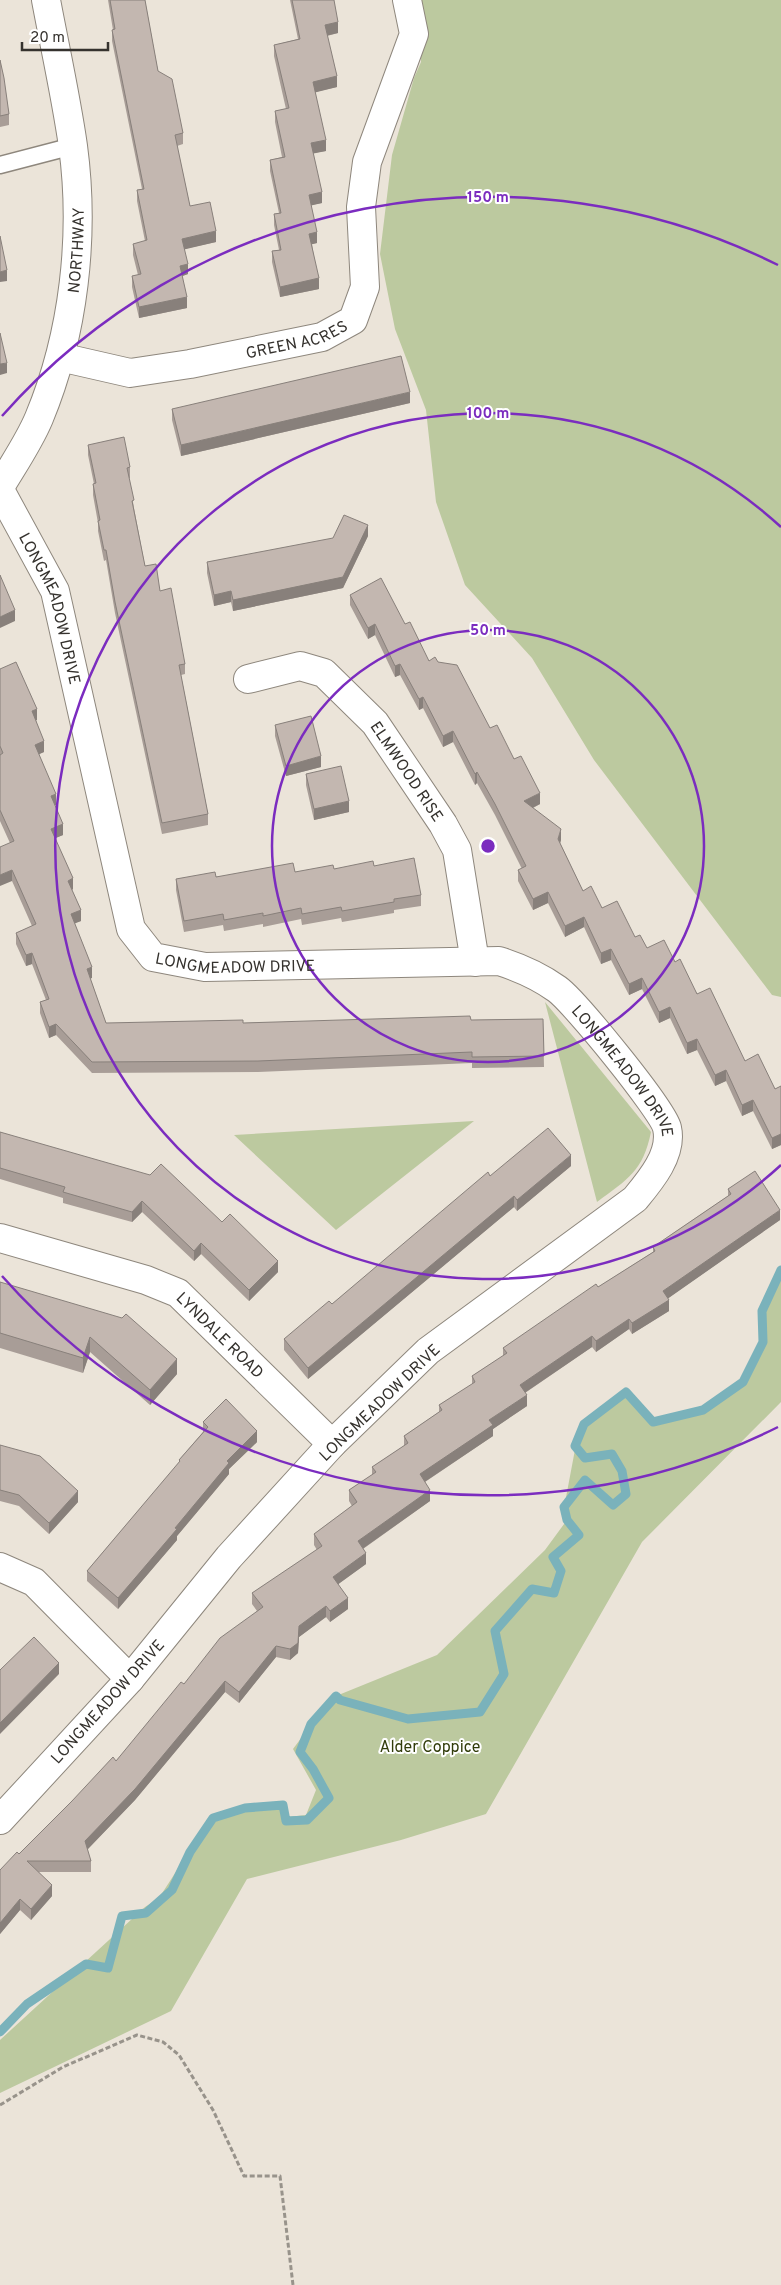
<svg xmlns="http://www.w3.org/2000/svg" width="781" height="2285" font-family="Overpass,sans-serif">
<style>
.green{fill:#bcc99f}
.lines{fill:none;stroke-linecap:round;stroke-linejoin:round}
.stream{stroke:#7ab2bb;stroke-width:9}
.service-casing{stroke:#8e877d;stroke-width:19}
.minor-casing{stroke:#8e877d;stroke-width:30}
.tertiary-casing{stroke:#8e877d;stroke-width:30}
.path{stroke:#98938b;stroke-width:3;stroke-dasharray:5 2.5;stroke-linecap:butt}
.service{stroke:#fff;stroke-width:16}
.minor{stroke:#fff;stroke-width:28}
.tertiary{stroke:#fff;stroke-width:28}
.wall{fill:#a89d97}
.shaded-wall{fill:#88807b}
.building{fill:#c3b7b0;stroke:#88807b}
.ring{fill:none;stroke:#7b2cbf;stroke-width:2.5}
.labels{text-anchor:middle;stroke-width:4;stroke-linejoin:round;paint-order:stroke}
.street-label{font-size:16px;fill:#35322e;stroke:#fff}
.park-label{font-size:16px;fill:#313c0a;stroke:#fff}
.centre{fill:#7b2cbf;stroke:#fff;stroke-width:2.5}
.ring-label{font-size:15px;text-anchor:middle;font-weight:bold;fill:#7b2cbf;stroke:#fff;stroke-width:4;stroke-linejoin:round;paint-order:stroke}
</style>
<rect width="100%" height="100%" fill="#ebe4d9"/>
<path class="green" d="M418,0H781V997L772,995L594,760L532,658L465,585L436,502L426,410L395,329L380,254L392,155L414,78L421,62Z
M545,1002L651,1132C643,1171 628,1179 597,1202Z
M474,1121L336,1230L234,1135Z
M781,1269V1402L642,1542L486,1814L401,1840L247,1879L171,2011L0,2093V2040L145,1907L159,1898L212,1816L284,1802L288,1817L306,1815L316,1790L293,1749L328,1702L336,1696L437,1655L545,1550L567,1520L564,1508L580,1423L622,1393L654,1421L703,1410L743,1383L762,1342L761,1311Z"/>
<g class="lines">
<path class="stream" d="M0,2032L27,2004L86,1964L108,1968L122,1916L146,1913L172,1890L190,1852L213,1818L245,1808L283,1805L286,1821L307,1820L329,1798L313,1769L300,1752L311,1724L336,1696L340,1700L408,1719L480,1712L504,1674L495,1631L532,1589L554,1593L561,1571L553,1557L579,1535L567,1520L564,1507L585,1480L613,1505L626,1494L622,1471L612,1454L585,1458L575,1446L584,1424L626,1392L653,1422L703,1410L743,1382L763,1342L762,1311L781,1270"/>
<defs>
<path id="service" d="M0,165L73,146"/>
<g id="minor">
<path id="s1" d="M60,357L130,373L190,364L322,337L353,320L365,287L361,207L367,162L414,34L407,0"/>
<path id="s2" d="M0,490L55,591L131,929L153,957L205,967L499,961C521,968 539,976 557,989C574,1001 663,1110 667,1128C673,1154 650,1181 635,1199L428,1351L332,1444L229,1557L130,1679L0,1820"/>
<path id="s3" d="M248,679L300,666L324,673L375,723L443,824L457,850L475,962"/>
<path id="s4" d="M0,1238L146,1280L178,1293L332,1444"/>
<path d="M0,1567L34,1582L130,1679"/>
</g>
<g id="tertiary">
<path id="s5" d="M0,487C13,465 29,442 39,418C74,334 85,235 73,146C66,97 55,48 46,0"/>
</g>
</defs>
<use href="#service" class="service-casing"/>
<use href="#minor" class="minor-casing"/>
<use href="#tertiary" class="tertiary-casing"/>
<path class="path" d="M0,2105L63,2067L137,2035L163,2042L179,2055L213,2110L244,2176H280L293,2285"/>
<use href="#service" class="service"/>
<use href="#minor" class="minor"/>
<use href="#tertiary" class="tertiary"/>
</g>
<path class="wall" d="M108,0H145L158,71L183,133V144L177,146L190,206L216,242L184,249L188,274L182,276L187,308L139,318L132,287V276L138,275L133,255V244L145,241L137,201V190L142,189L112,41V30H113Z
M290,0H334L338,33L327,36L337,87L315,92L326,151L313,153L322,203L311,205L317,243L312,244L319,289L280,297L272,262V251L279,250L274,225V214L279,213L270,171V160L282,157L275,122V111L286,109L274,56V45L298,39Z
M0,60L9,114V125L0,127Z
M410,403L181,456L172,420V409Z
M88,445L130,467V478H129L134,508L145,566L160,591L185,664V674L181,675L208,814V825L162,834L115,613L106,560L104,561L98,531V523L93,495V484H94L88,455Z
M368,536L343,588L233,611L231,602L214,606L207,573V562Z
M350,595L405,624L429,661L438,662L514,759L540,804L533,808L561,840L560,843L583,891L647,948L675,962L745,1061L775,1089L781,1086V1145L772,1149L753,1111L742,1116L726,1081L715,1086L697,1050L687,1054L670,1018L659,1023L642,989L629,995L611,960L601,964L584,927L565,937L548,903L533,910L518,881V870L522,869L495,815L477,783L475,785L453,742L443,747L423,708L419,710L400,675L395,677L375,635L368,639L350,605Z
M0,669L37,720H36L44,752L39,754L56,805H55L63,835L55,838L73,889L72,890L81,921L74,923L92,978H90L106,1023H243L543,1019L544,1067L472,1068V1063L258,1072L92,1073L56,1035L49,1038L40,1013V1002L46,1000L32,964L26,966L16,944V933L32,926L12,881L10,843L0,821Z
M275,725L321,767L286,776L275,736Z
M306,774L349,812L314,820L306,785Z
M374,866L421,895V906L394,910V913L342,922L341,918L302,925L301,919L263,927V924L224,931L223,925L184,932L176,890V879L295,872Z
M0,1132L222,1222L278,1272L249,1301L201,1254L194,1261L142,1212L132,1222L63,1203V1198L0,1179Z
M571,1166L517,1211L514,1207L308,1379L284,1350V1339L332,1304L490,1176Z
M728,1189L780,1220L668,1298L669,1311L632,1334L629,1329L596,1352L592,1347L525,1393L527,1406L493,1429V1436L425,1482L430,1501L363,1549L366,1564L338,1584L348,1609L330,1622L326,1617L299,1637L298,1653L290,1660L276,1657L239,1703L225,1692L135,1800L87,1850L91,1861V1872H39L52,1896L31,1920L20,1910L0,1934V1870L19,1854L116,1761L184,1684L257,1611L252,1604V1593L317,1550L314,1545V1534L352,1506L349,1501V1490L372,1475V1467L404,1446V1436L439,1412V1405L472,1385V1376L503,1356V1348L653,1252V1247L728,1196Z
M0,1282L177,1374L150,1405L90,1352L83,1373L0,1348Z
M203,1422L257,1442L229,1469V1474L177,1536V1540L118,1609L87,1581V1571L179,1463V1460L203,1432Z
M0,1445L78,1502L49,1534L19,1506L0,1501Z"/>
<path class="shaded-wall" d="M338,22V33L325,36V25Z
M337,76V87L313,93V82Z
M326,140V151L311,154V143Z
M322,192V203L309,206V195Z
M216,231V242L182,250V239Z
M317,232V243L309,245V234Z
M188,264V274L180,277V266Z
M7,270V281L0,282V272Z
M319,278V289L280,297V287Z
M187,297V308L139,318V307Z
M7,363V373L0,375V364Z
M410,392V403L181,456V445Z
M368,525V536L343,588L233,611V600Z
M231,591V602L214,606V595Z
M15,610V621L0,628V617Z
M375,624V635L368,639V628Z
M400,664V675L395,677V666Z
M423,697V708L419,710V699Z
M37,709V720L32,721V711Z
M453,731V742L443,747V736Z
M44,741V752L35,756V745Z
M321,756V767L286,776V766Z
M477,772V783L475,785V774Z
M540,793V804L524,812V801Z
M56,794V805L51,807V796Z
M349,801V812L314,820V809Z
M63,824V835L51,840V829Z
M561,829V840L558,850V839Z
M12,870V881L0,886V875Z
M73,878V889L68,892V881Z
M548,892V903L533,910V899Z
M81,910V921L71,925V914Z
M584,917V927L565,937V926Z
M611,949V960L601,964V953Z
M32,953V964L26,966V955Z
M92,967V978L87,980V969Z
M642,978V989L629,995V984Z
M670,1007V1018L659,1023V1012Z
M56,1024V1035L49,1038V1027Z
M697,1039V1050L687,1054V1043Z
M726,1070V1081L715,1086V1075Z
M753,1100V1111L742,1116V1105Z
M781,1134V1145L772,1149V1138Z
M571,1155V1166L517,1211V1200Z
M514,1196V1207L308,1379V1368Z
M142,1201V1212L132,1222V1212Z
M780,1210V1220L663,1302V1291Z
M201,1243V1254L194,1261V1251Z
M278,1261V1272L249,1301V1290Z
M669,1300V1311L632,1334V1323Z
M629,1319V1329L596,1352V1341Z
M592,1336V1347L520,1396V1385Z
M90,1337V1352L83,1373V1358Z
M177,1359V1374L150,1405V1390Z
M527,1395V1406L493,1429V1436L420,1485V1474L489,1420Z
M257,1431V1442L229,1469V1474L177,1536V1540L118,1609V1598L175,1528L227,1461Z
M430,1490V1501L358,1552V1541Z
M78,1491V1502L49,1534V1523Z
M366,1553V1564L333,1588V1577Z
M348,1598V1609L330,1622V1611Z
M326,1606V1617L299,1637L298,1653L290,1660V1649L299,1626Z
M276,1646V1657L239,1703V1692Z
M59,1663V1674L0,1734V1723Z
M225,1681V1692L135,1800L85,1852V1841Z
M52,1885V1896L31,1920V1909Z
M20,1899V1910L0,1934V1923Z"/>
<path class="building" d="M110,0H145L158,71L172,79L183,133L175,135L190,206L210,202L216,231L182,239L188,264L180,266L187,297L139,307L132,276L141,274L133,244L147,240L137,190L144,189L112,30L115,29Z
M292,0H334L338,22L325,25L337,76L313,82L326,140L311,143L322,192L309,195L317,232L309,234L319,278L280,287L272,251L281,250L274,214L281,213L270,160L285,157L275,111L289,108L274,45L300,39Z
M0,60L4,78L9,114L0,116Z
M0,236L7,270L0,272Z
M0,333L7,363L0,364Z
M401,356L410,392L181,445L172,409Z
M124,437L130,467L127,468L134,500L132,501L145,566L156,564L160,591L171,588L185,664L179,665L208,814L162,823L115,602L106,550H104L98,521L100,520L93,484L96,483L88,445Z
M344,515L368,525L343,577L233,600L231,591L214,595L207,562L333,538Z
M0,575L15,610L0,617Z
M381,578L405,624L410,622L429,661L435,657L438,662L457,665L490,728L497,725L514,759L521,756L540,793L524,801L561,829L558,839L583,891L591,886L602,908L617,901L635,937L640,935L647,948L664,940L675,962L680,959L697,994L710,988L745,1061L758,1054L775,1089L781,1086V1134L772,1138L753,1100L742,1105L726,1070L715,1075L697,1039L687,1043L670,1007L659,1012L642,978L629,984L611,949L601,953L584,917L565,926L548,892L533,899L518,870L526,866L495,804L477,772L475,774L453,731L443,736L423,697L419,699L400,664L395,666L375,624L368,628L350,595Z
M16,662L37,709L32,711L44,741L35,745L56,794L51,796L63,824L51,829L73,878L68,881L81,910L71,914L92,967L87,969L106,1023L243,1020V1023L470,1016L471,1020L543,1019L544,1056L472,1057V1052L258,1061L92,1062L56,1024L49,1027L40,1002L49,999L32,953L26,955L16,933L36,924L12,870L0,875V847L14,841L0,810V755L3,753L0,746V669Z
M311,716L321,756L286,766L275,725Z
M341,766L349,801L314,809L306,774Z
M414,858L421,895L394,899V902L342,911L341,907L302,914L301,908L263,916V913L224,920L223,914L184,921L176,879L215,872L216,877L293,863L295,872L333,865L334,869L373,861L374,866Z
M548,1128L571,1155L517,1200L514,1196L308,1368L284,1339L329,1301L332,1304L488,1172L490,1176Z
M0,1132L150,1175L161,1164L222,1222L230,1214L278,1261L249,1290L201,1243L194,1251L142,1201L132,1212L63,1192L65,1187L0,1168Z
M755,1171L780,1210L663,1291L669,1300L632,1323L629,1319L596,1341L592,1336L520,1385L527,1395L489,1420L493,1425L420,1474L430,1490L358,1541L366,1553L333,1577L348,1598L330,1611L326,1606L299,1626L298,1643L290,1649L276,1646L239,1692L225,1681L135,1789L85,1841L91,1861H27L52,1885L31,1909L20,1899L0,1923V1870L17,1852L19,1854L72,1801L113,1757L116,1761L181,1682L184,1684L220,1638L263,1607L252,1593L322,1546L314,1534L357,1502L349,1490L376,1472L372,1467L408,1443L404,1436L442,1410L439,1405L475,1382L472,1376L507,1353L503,1348L596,1284L598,1287L655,1251L653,1247L731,1194L728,1189Z
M0,1282L122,1318L126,1314L177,1359L150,1390L90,1337L83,1358L0,1333Z
M226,1399L257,1431L227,1461L229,1463L175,1528L177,1529L118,1598L87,1571L180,1461L179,1460L208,1427L203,1422Z
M0,1445L40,1456L78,1491L49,1523L19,1495L0,1490Z
M34,1637L59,1663L0,1723V1670Z"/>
<g class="ring">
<circle cx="488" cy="846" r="216"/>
<path d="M781 1165A433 433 0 1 1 781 527"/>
<path d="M778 1427A649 649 0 0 1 2 1276M2 416A649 649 0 0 1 778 265"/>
</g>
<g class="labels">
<g class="street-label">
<text dy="6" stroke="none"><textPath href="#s5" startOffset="252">NORTHWAY</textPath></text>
<text dy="6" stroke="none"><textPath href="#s1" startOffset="242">GREEN ACRES</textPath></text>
<text dy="6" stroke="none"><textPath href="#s2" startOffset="130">LONGMEADOW DRIVE</textPath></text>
<text dy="6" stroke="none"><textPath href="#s3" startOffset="208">ELMWOOD RISE</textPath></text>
<text dy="6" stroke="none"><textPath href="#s2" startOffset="580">LONGMEADOW DRIVE</textPath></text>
<text dy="6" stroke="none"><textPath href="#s2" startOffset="1015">LONGMEADOW DRIVE</textPath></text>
<text dy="6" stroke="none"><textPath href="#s4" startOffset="246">LYNDALE ROAD</textPath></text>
<text transform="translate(379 1402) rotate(-44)" y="6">LONGMEADOW DRIVE</text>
<text transform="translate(107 1701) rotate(-48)" y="6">LONGMEADOW DRIVE</text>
</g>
<g class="park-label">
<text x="430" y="1752">Alder Coppice</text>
</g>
</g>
<circle cx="488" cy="846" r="8" class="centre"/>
<g class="ring-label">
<text x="488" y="202">150 m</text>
<text x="488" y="418">100 m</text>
<text x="488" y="635">50 m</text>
</g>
<path d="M22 42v8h86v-8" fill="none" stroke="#35322e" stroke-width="2.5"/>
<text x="30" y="42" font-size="15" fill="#35322e" stroke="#ffffff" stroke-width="4" paint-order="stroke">20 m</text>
</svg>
